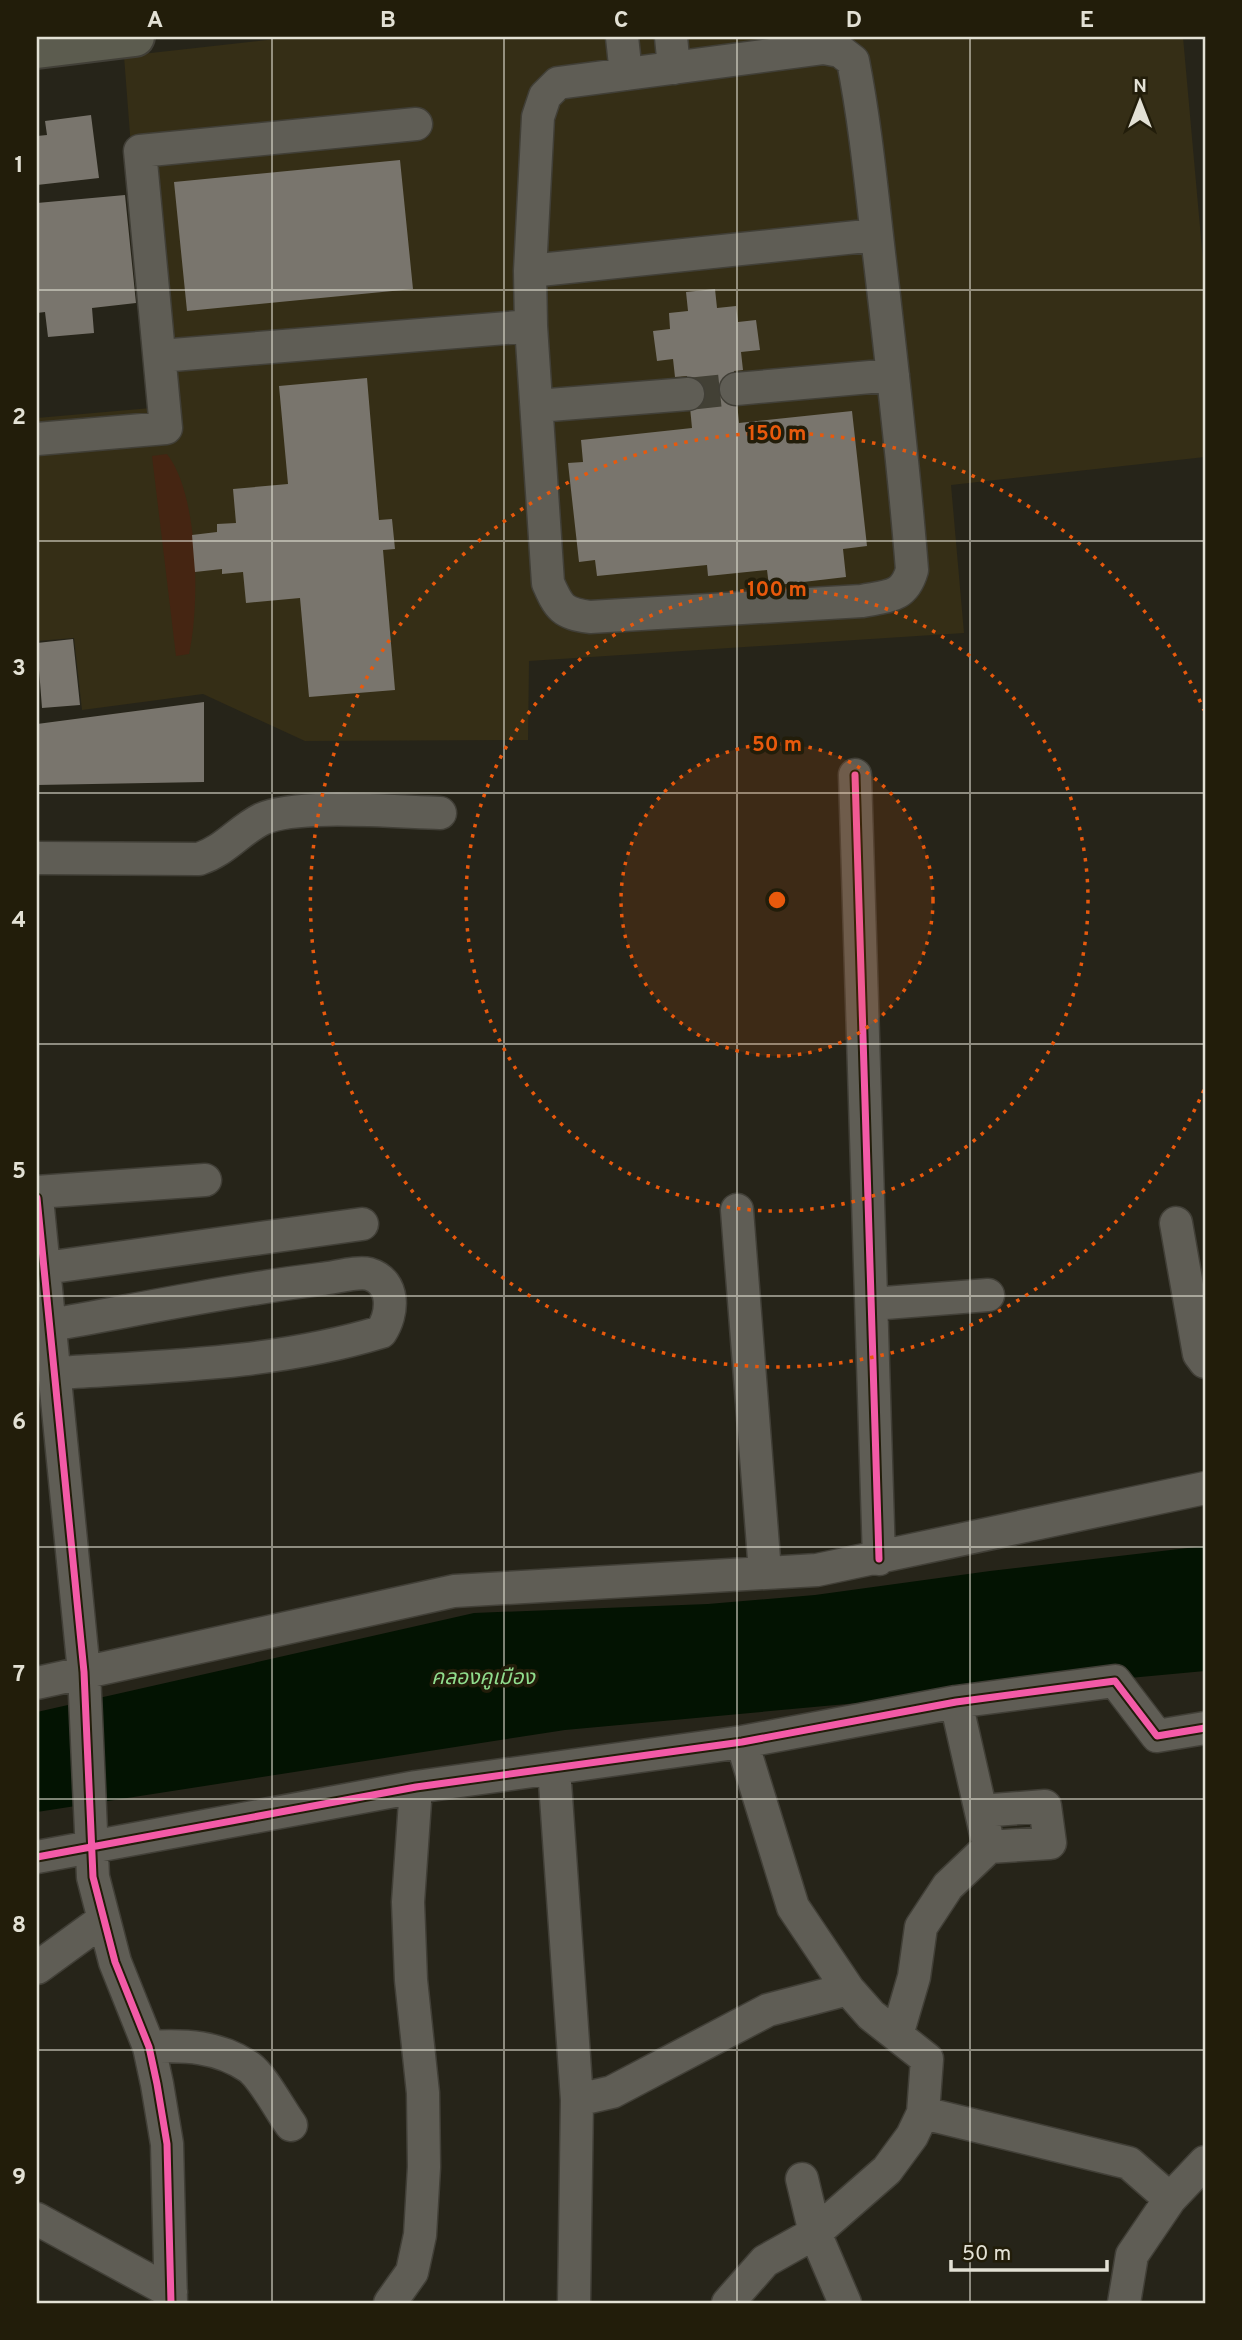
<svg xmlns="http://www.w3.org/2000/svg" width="1242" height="2340" font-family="Overpass,'Noto Sans Thai',sans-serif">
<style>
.built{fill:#352e16}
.green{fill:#452512}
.water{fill:#031302}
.building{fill:#79756d}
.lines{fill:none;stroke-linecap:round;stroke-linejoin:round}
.minor-tunnel{stroke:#424035;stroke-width:32;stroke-dasharray:32 16;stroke-linecap:butt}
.minor-casing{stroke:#413f37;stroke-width:35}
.major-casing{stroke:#413f37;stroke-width:42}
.minor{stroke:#5f5d55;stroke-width:32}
.major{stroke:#5c5c4f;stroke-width:38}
.cycleway-casing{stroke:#221d0a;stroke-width:11}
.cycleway{stroke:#f35aa7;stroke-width:7}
.grid{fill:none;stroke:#e3e1d5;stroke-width:2;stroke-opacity:0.55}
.ring{fill:none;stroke:#e8590c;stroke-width:3.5;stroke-dasharray:3.5 7}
.labels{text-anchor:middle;stroke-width:7;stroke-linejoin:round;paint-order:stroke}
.water-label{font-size:21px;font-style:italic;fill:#90dc8d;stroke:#221d0a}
.centre{fill:#e8590c;stroke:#221d0a;stroke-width:3.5}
.ring-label{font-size:21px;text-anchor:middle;font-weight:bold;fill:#e8590c;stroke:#221d0a;stroke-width:7;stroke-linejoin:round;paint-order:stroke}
.neatline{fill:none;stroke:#e3e1d5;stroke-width:2.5}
.grid-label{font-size:23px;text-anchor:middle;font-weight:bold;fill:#e3e1d5}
</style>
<rect width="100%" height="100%" fill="#262419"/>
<path class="built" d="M294,37H1183L1205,283V457L951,485L964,633L529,661L528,740L305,741L203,694L82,710L74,638L37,641V418L151,408L124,56Z"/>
<path class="green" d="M167,454C199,495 200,604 189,654L176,656L152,456Z"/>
<path class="water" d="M1205,1546V1671L565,1730L37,1812V1712L474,1613L708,1604L815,1595L990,1571Z"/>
<path class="building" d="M91,115L99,178L37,185V136L47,135L45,121Z
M400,160L413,289L187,311L174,182Z
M125,195L136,303L92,308L94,333L48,337L45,312L37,313V203Z
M715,289L717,308L736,306L738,322L756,320L760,350L741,352L743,370L734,371L739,423L852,411L867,546L843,549L846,577L769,586L767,570L708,576L707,565L597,576L595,560L579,562L568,463L583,462L581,440L692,428L687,376L675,377L673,359L657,361L653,331L670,329L669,313L688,311L686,292Z
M367,378L379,520L392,519L395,549L383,550L395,690L309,697L300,598L246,603L243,572L222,574V569L195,572L192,535L217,532V524L236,523L233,489L288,484L279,386Z
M73,639L80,705L42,708L37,643Z
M204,702V782L37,785V724Z"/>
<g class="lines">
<path class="minor-tunnel" d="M688,394L736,389"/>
<defs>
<path id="minor" d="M622,37L626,74
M671,37L674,68
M530,271L538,117L545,96L558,83L824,48L840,51L853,61C866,127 872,195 880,262C892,365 904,467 912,570C904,598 888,596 862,601L590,617C562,613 559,608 548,583L531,326L530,271L876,235
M160,356L531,326
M736,389L893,375
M537,406L688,394
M37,439L166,428L140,151L416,124
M855,775L879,1559
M37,858L199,859C226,850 238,831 262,819C296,803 398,812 440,813
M37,1192L205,1180
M37,1198L84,1672L93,1877L115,1962L149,2047L157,2084L167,2144L171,2303
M737,1210L765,1572
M1176,1223L1199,1354L1205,1362
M45,1268L362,1224
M872,1304L988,1295
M51,1325C141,1309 231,1290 321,1279C334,1278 357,1271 369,1274C396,1282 393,1314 381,1332C276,1364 166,1366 57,1373
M37,1683L454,1591L817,1570L1205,1488
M554,1768L577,2100L574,2303
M981,1811L1045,1806L1050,1843L989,1847
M37,1857L416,1787L742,1742L956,1702L1115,1681L1157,1736L1205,1728
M37,1968L103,1920
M897,2035L914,1977L921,1927L948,1886L989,1847L956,1702
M149,2047C185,2045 218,2046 249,2067C263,2077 280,2110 291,2125
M577,2100L612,2092L768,2010L848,1989
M923,2113L1129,2163L1170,2199
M802,2179L815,2233L845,2303
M37,2219L171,2292
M390,2303L412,2272L420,2235L424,2167L423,2093L411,1980L408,1902L416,1787
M728,2303L765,2261L815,2233L887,2170L912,2136L923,2113L927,2059L871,2015L848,1989L793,1907L742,1742
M1124,2303L1132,2255L1170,2199L1205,2162"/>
<path id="major" d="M37,49L135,37"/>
</defs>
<use href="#minor" class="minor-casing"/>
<use href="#major" class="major-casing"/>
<use href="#minor" class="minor"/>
<use href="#major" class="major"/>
<defs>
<path id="cycleway" d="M855,775L879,1559
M37,1198L84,1672L93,1877L115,1962L149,2047L157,2084L167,2144L171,2303
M37,1857L416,1787L742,1742L956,1702L1115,1681L1157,1736L1205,1728"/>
</defs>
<use href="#cycleway" class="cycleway-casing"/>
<use href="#cycleway" class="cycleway"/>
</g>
<path class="grid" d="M272,37V2303M504,37V2303M737,37V2303M970,37V2303M37,290H1205M37,541H1205M37,793H1205M37,1044H1205M37,1296H1205M37,1547H1205M37,1799H1205M37,2050H1205"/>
<circle cx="777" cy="900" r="156" fill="#e8590c" fill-opacity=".12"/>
<g class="ring">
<circle cx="777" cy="900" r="156"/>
<circle cx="777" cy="900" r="311"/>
<path d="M1204 1090A467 467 0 1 1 1204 710"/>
</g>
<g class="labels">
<g class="water-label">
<text x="483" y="1684">คลองคูเมือง</text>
</g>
</g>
<circle cx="777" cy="900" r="10" class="centre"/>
<g class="ring-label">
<text x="777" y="440">150 m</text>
<text x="777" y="596">100 m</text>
<text x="777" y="751">50 m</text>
</g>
<rect width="1242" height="2340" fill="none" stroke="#221d0a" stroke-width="77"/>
<g transform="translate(1140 102)" stroke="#221d0a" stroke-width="5" paint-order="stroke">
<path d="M0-5L12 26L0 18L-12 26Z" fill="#e3e1d5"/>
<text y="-10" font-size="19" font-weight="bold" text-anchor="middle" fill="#e3e1d5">N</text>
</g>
<path d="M951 2260v10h156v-10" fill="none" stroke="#e3e1d5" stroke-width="3.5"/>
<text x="962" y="2260" font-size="21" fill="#e3e1d5" stroke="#221d0a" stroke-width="5" paint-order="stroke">50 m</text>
<rect x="38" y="38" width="1166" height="2264" class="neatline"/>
<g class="grid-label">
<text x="155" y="27">A</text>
<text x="388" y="27">B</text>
<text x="621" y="27">C</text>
<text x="854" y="27">D</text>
<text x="1087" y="27">E</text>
<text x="19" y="172">1</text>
<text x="19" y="424">2</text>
<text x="19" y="675">3</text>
<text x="19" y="927">4</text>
<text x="19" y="1178">5</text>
<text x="19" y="1429">6</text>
<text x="19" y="1681">7</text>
<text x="19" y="1932">8</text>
<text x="19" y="2184">9</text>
</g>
</svg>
